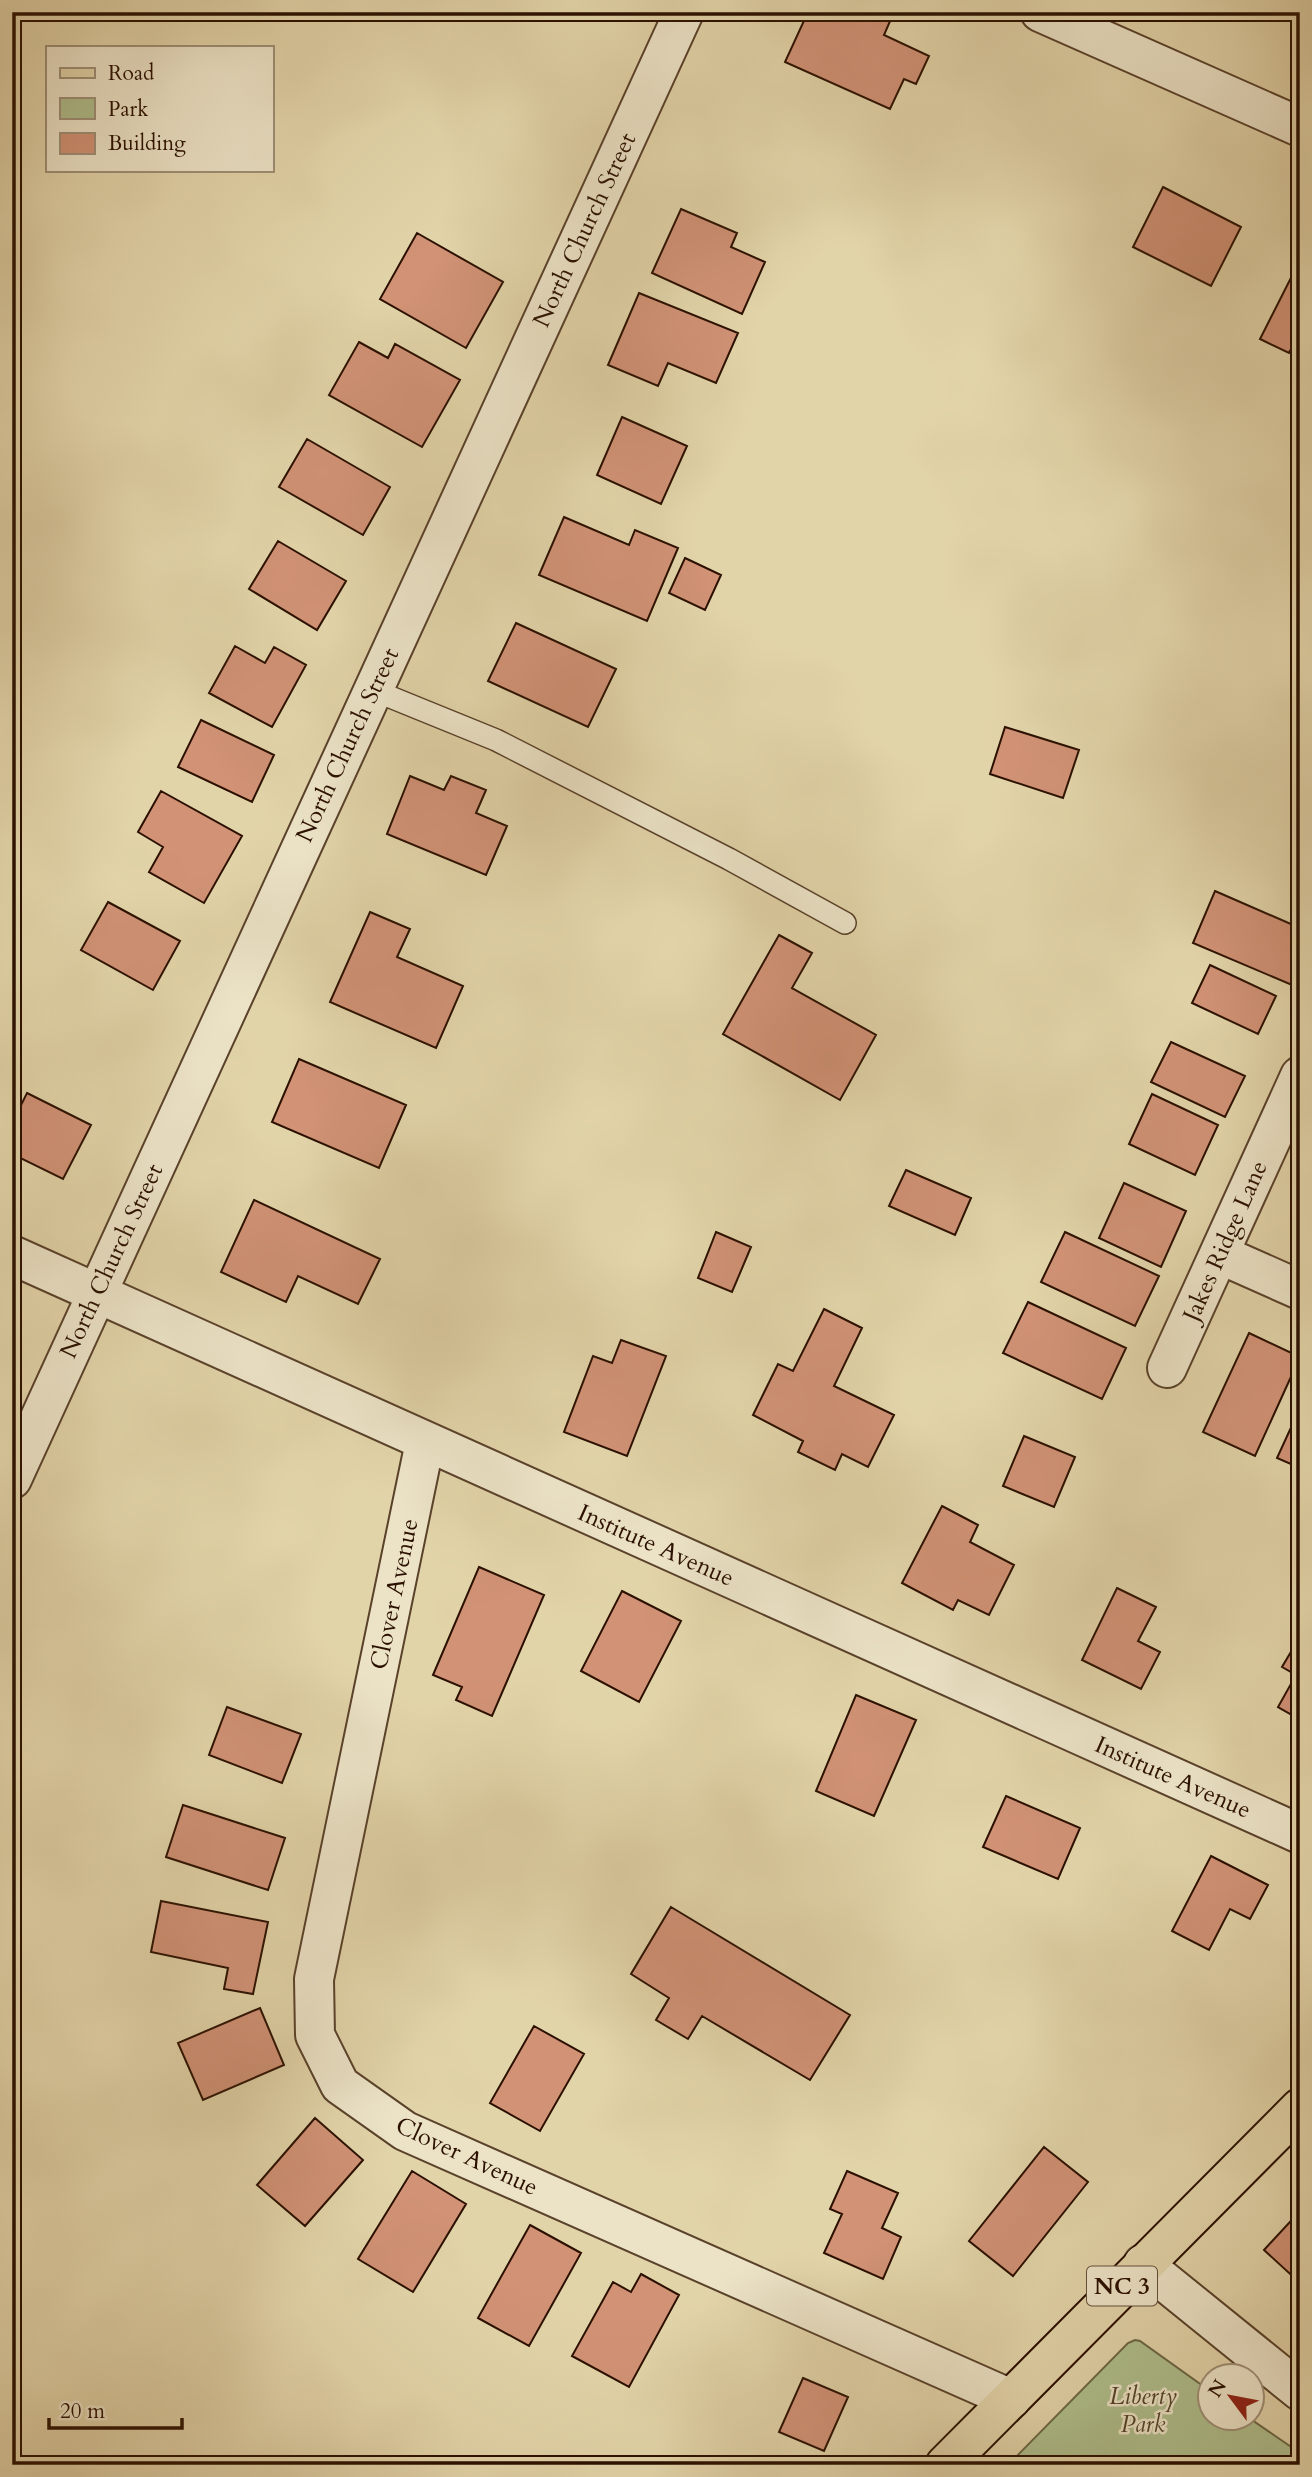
<svg xmlns="http://www.w3.org/2000/svg" width="1312" height="2477" font-family="Cardo,serif">
<style>
.green{fill:#aebe8c;stroke:#6c6746;stroke-width:2}
.building{fill:#d19276;stroke:#2b1000;stroke-width:2}
.lines{fill:none;stroke-linecap:round;stroke-linejoin:round}
.service-casing{stroke:#59412a;stroke-width:24}
.minor-casing{stroke:#59412a;stroke-width:42}
.tertiary-casing{stroke:#59412a;stroke-width:42}
.primary-casing{stroke:#2b1000;stroke-width:42}
.service{stroke:#ece3c7;stroke-width:21}
.minor{stroke:#ece3c7;stroke-width:38}
.tertiary{stroke:#ece3c7;stroke-width:38}
.primary{stroke:#e2d4a9;stroke-width:38}
.labels{text-anchor:middle;stroke-width:5;stroke-linejoin:round;paint-order:stroke}
.shield{fill:#ece3c7;stroke:#654f3c;stroke-width:2}
.shield-label{font-size:23px;font-weight:bold;fill:#2b1000}
.street-label{font-size:24px;fill:#2b1000;stroke:#ece3c7}
.park-label{font-size:24px;font-style:italic;fill:#52442a;stroke:#ece3c7}
</style>
<rect width="100%" height="100%" fill="#e2d4a9"/>
<filter id="stains"><feTurbulence type="fractalNoise" baseFrequency=".00286" numOctaves="4"/><feColorMatrix values="0 0 0 0 .2 0 0 0 0 .09 0 0 0 0 .02 0 0 0 .5 -.17"/></filter>
<radialGradient id="worn" r=".72"><stop offset=".6" stop-color="#630" stop-opacity="0"/><stop offset="1" stop-color="#630" stop-opacity=".3"/></radialGradient>
<path class="green" d="M1135,2340L1140,2341L1210,2391V2418H1249L1300,2453V2465H1008L1128,2343Z"/>
<path class="building" d="M808,12H894L884,35L929,56L916,84L904,79L890,109L785,62Z
M1163,187L1241,227L1211,286L1133,247Z
M681,209L737,233L731,247L765,262L742,314L652,273Z
M417,233L503,282L466,348L380,299Z
M1300,260V336L1298,335L1289,353L1260,339Z
M639,293L738,333L716,383L668,363L658,386L608,365Z
M359,342L388,358L395,344L460,380L422,447L329,395Z
M622,417L687,446L661,504L597,475Z
M307,439L390,487L363,535L279,487Z
M564,517L629,545L635,530L678,548L647,621L539,575Z
M278,541L346,581L317,630L249,589Z
M685,558L721,575L705,610L669,593Z
M516,623L616,669L588,727L488,681Z
M235,646L265,663L274,647L306,665L272,727L209,693Z
M201,720L274,755L252,802L178,767Z
M1005,727L1079,750L1063,798L990,774Z
M410,776L444,790L451,776L486,790L476,813L507,826L486,875L387,834Z
M161,791L242,836L204,903L149,872L163,847L138,832Z
M1215,891L1300,928V967L1292,985L1193,943Z
M108,902L180,941L153,990L81,950Z
M370,912L410,929L397,957L463,986L436,1048L330,1002Z
M779,935L812,953L792,988L876,1035L840,1100L723,1034Z
M1210,965L1276,996L1258,1034L1192,1003Z
M1171,1042L1245,1076L1225,1117L1151,1082Z
M299,1059L406,1105L379,1168L272,1122Z
M27,1093L91,1125L63,1179L12,1154V1123Z
M1152,1094L1218,1125L1195,1175L1129,1144Z
M906,1170L971,1198L955,1235L889,1206Z
M1124,1183L1186,1211L1161,1267L1099,1238Z
M254,1200L380,1259L358,1304L298,1276L286,1302L221,1272Z
M716,1232L751,1247L732,1292L698,1278Z
M1065,1232L1159,1276L1135,1326L1041,1282Z
M1028,1302L1126,1348L1102,1399L1003,1353Z
M824,1309L862,1328L834,1386L894,1415L868,1467L842,1454L835,1470L798,1452L803,1441L753,1415L778,1364L793,1371Z
M1249,1333L1300,1357L1255,1456L1203,1432Z
M621,1340L666,1356L627,1456L564,1432L593,1356L612,1363Z
M1300,1408V1468L1277,1458Z
M1024,1436L1075,1457L1054,1507L1003,1486Z
M942,1506L978,1525L970,1542L1014,1565L989,1615L958,1600L953,1610L902,1583Z
M479,1567L544,1595L492,1716L456,1700L462,1687L433,1675Z
M1117,1588L1156,1607L1138,1641L1160,1652L1141,1689L1082,1660Z
M622,1591L681,1621L639,1702L581,1671Z
M1298,1640L1300,1641L1299,1719L1278,1707L1296,1675L1282,1667Z
M856,1695L916,1720L874,1816L816,1791Z
M227,1707L301,1734L282,1783L209,1755Z
M1006,1796L1080,1828L1058,1879L983,1847Z
M183,1805L285,1838L268,1890L166,1857Z
M1211,1856L1268,1885L1250,1919L1230,1909L1209,1950L1172,1931Z
M161,1901L268,1922L253,1994L224,1989L228,1968L151,1952Z
M671,1907L850,2015L810,2080L702,2016L688,2039L656,2020L669,1998L631,1974Z
M260,2008L284,2065L203,2100L178,2043Z
M534,2026L584,2054L540,2131L490,2103Z
M315,2118L363,2160L305,2226L257,2185Z
M1044,2147L1088,2182L1013,2276L969,2241Z
M412,2171L466,2204L413,2292L358,2259Z
M847,2171L898,2193L882,2228L901,2237L883,2279L824,2253L842,2214L830,2209Z
M1300,2211V2283L1264,2250Z
M530,2225L581,2253L529,2346L478,2318Z
M641,2274L679,2295L629,2387L572,2356L613,2282L631,2292Z
M803,2378L848,2397L824,2451L779,2432Z"/>
<g class="lines">
<defs>
<path id="service" d="M373,690L496,740L729,859L845,923"/>
<path id="minor" d="M1219,1254L1300,1290
M12,1255L1300,1834
M1167,1368L1300,1076
M425,1442L314,1979L315,2035L340,2085L405,2131L1011,2399
M12,1479L684,12
M1143,2264L1300,2391"/>
<path id="tertiary" d="M1040,12L1300,127"/>
<path id="primary" d="M945,2465L1300,2108"/>
</defs>
<use href="#service" class="service-casing"/>
<use href="#minor" class="minor-casing"/>
<use href="#tertiary" class="tertiary-casing"/>
<use href="#primary" class="primary-casing"/>
<use href="#service" class="service"/>
<use href="#minor" class="minor"/>
<use href="#tertiary" class="tertiary"/>
<use href="#primary" class="primary"/>
</g>
<g class="labels">
<rect class="shield" x="1087" y="2266.5" width="70" height="39" rx="5"/>
<g class="shield-label">
<text x="1122" y="2294">NC 3</text>
</g>
<g class="street-label">
<text transform="translate(584 230) rotate(-65)" y="8">North Church Street</text>
<text transform="translate(347 745) rotate(-65)" y="8">North Church Street</text>
<text transform="translate(1225 1241) rotate(-66)" y="8">Jakes Ridge Lane</text>
<text transform="translate(111 1261) rotate(-65)" y="8">North Church Street</text>
<text transform="translate(656 1545) rotate(24)" y="8">Institute Avenue</text>
<text transform="translate(394 1594) rotate(-78)" y="8">Clover Avenue</text>
<text transform="translate(1173 1777) rotate(24)" y="8">Institute Avenue</text>
<text transform="translate(467 2156) rotate(25)" y="8">Clover Avenue</text>
</g>
<g class="park-label">
<text x="1143" y="2404">Liberty<tspan x="1143" dy="28">Park</tspan></text>
</g>
</g>
<rect width="1312" height="2477" fill="none" stroke="#e2d4a9" stroke-width="42"/>
<rect x="14" y="14" width="1284" height="2449" fill="none" stroke="#2b1000" stroke-width="3.5"/>
<rect x="21" y="21" width="1270" height="2435" fill="none" stroke="#2b1000" stroke-width="2"/>
<rect x="46" y="46" width="228" height="126" fill="#ece3c7" stroke="#9f8f77" stroke-width="2"/>
<rect x="60" y="68" width="35" height="10" fill="#e2d4a9" stroke="#9f8f77" stroke-width="2"/>
<text x="108" y="80" font-size="21" fill="#2b1000">Road</text>
<rect x="60" y="98" width="35" height="21" fill="#aebe8c" stroke="#9f8f77" stroke-width="2"/>
<text x="108" y="116" font-size="21" fill="#2b1000">Park</text>
<rect x="60" y="133" width="35" height="21" fill="#d19276" stroke="#9f8f77" stroke-width="2"/>
<text x="108" y="150" font-size="21" fill="#2b1000">Building</text>
<g transform="translate(1231 2397) rotate(302)"><circle r="33" fill="#ece3c7" stroke="#9f8f77" stroke-width="2"/>
<path d="M0-5L12 26L0 18L-12 26Z" fill="#8f2418"/>
<text y="-10" font-size="19" font-weight="bold" text-anchor="middle" fill="#2b1000">N</text>
</g>
<path d="M49 2418v10h133v-10" fill="none" stroke="#2b1000" stroke-width="3.5"/>
<text x="60" y="2418" font-size="21" fill="#2b1000" stroke="#ece3c7" stroke-width="5" paint-order="stroke">20 m</text>
<rect width="100%" height="100%" filter="url(#stains)"/>
<rect width="100%" height="100%" fill="url(#worn)"/>
</svg>
